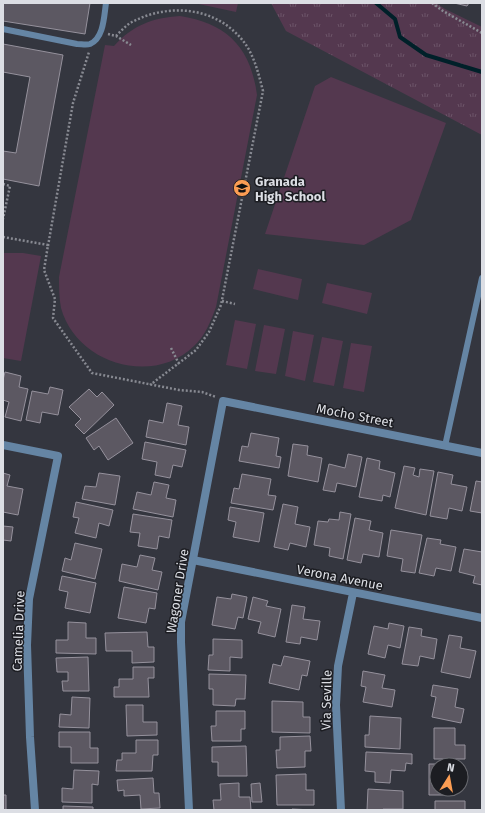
<svg xmlns="http://www.w3.org/2000/svg" width="485" height="813" font-family="'Fira Sans',sans-serif">
<style>
.grass{fill:url(#grass-tufts)}
.pitch{fill:#54384f}
.lines{fill:none;stroke-linecap:round;stroke-linejoin:round}
.stream{stroke:#002029;stroke-width:4}
.building{fill:#5c5862;stroke:#95919c}
.path{stroke:#888a92;stroke-width:2.5;stroke-dasharray:2 2;stroke-linecap:butt}
.lane{stroke:#6585a4;stroke-width:6}
.street{stroke:#6585a4;stroke-width:8}
.labels{text-anchor:middle;stroke-width:3;stroke-linejoin:round;paint-order:stroke}
.poi-label{font-size:13px;font-weight:bold;fill:#dcdee4;stroke:#1c1d22;text-anchor:start}
.street-label{font-size:13px;fill:#dcdee4;stroke:#1c1d22}
</style>
<defs>
<pattern id="grass-tufts" width="24" height="20" patternUnits="userSpaceOnUse"><rect width="24" height="20" fill="#54384f"/><path d="M3 7l-1-3M5 7V3M7 7l1-3M15 17l-1-3M17 17v-4M19 17l1-3" fill="none" stroke="#6c5468"/></pattern>
</defs>
<rect width="100%" height="100%" fill="#34363f"/>
<path class="grass" d="M271,3H436L445,9L482,27V135L286,31Z"/>
<path class="pitch" d="M194,3H238L236,12Z
M180,16C226,23 251,47 257,95L216,307C211,321 205,336 194,346C152,387 76,363 61,308C59,298 59,287 59,277L105,45L114,46C133,25 152,18 180,16Z
M331,77L446,123L411,220L364,245L265,234L315,86Z
M3,253H23L41,256L21,361L3,358Z
M258,269L302,279L298,300L253,289Z
M327,283L372,293L367,314L322,303Z
M235,320L256,324L247,369L226,365Z
M264,325L285,329L276,374L255,371Z
M293,331L314,335L305,381L285,376Z
M322,337L343,341L334,386L313,382Z
M351,343L372,346L364,392L343,388Z"/>
<g class="lines">
<path class="stream" d="M376,3L395,19L400,37L426,55L482,72"/>
</g>
<path class="building" d="M3,3H90L85,34L3,21Z
M454,3H469L467,6Z
M3,44L63,55L39,186L3,179V151L16,153L30,77L3,72Z
M5,372L21,376L19,387L28,389L21,421L5,417L9,402L3,400V380Z
M50,387L63,390L58,415L42,412L40,423L26,420L32,391L48,394Z
M89,389L97,397L102,392L114,405L84,434L75,425L81,419L69,407Z
M167,403L182,406L178,425L189,427L186,445L146,437L149,420L163,423Z
M116,418L133,443L108,460L99,446L94,450L86,438Z
M251,433L279,438L276,456L281,457L279,468L239,461L242,446L248,447Z
M145,442L186,450L182,467L173,465L170,478L155,475L157,462L142,459Z
M293,444L308,446L307,455L322,458L318,482L288,476Z
M348,454L362,457L356,487L337,483L335,492L323,490L329,464L345,468Z
M367,458L380,461L379,469L395,473L390,497L383,495L382,501L359,497Z
M404,466L415,468L413,475L419,477L420,469L434,471L426,515L395,508Z
M438,472L453,475L451,484L467,487L462,511L449,508L447,519L430,516Z
M3,473L10,475L7,486L23,489L18,515L3,512Z
M99,473L120,476L115,505L82,499L85,486L96,487Z
M242,474L271,479L268,495L276,496L273,510L231,503L234,488L239,489Z
M476,481L482,482V513L470,511Z
M154,482L169,485L166,498L176,500L173,517L133,509L137,492L151,495Z
M76,502L113,510L109,526L99,523L96,538L75,533L79,518L73,517Z
M283,504L298,507L295,524L310,527L306,547L290,543L288,550L274,547Z
M230,507L264,513L259,542L233,537L236,522L228,520Z
M340,512L351,514L343,559L329,556L330,548L314,545L318,521L328,522L329,519L339,520Z
M133,514L172,520L169,538L159,536L157,549L138,546L140,533L130,532Z
M355,518L371,521L369,530L383,533L379,557L363,554L361,563L347,560Z
M3,526L13,527L11,541L3,540Z
M391,530L422,535L415,573L401,571L403,559L387,556Z
M427,538L441,540L440,544L456,547L451,571L436,568L434,576L419,573Z
M75,543L102,549L95,579L62,571L65,558L71,560Z
M464,549L482,552V585L473,583L475,576L459,572Z
M140,555L155,558L152,570L162,572L158,590L119,581L122,564L137,567Z
M62,576L96,583L90,613L65,608L68,592L59,590Z
M124,587L157,593L155,609L149,608L146,623L118,618Z
M232,594L247,597L243,618L238,617L235,629L212,625L217,597L231,599Z
M253,597L268,601L266,606L281,609L275,637L258,633L261,622L248,619Z
M292,605L305,607L303,619L320,621L317,640L301,637L300,644L286,642Z
M68,622L86,623V638H96V654L56,653V640H68Z
M389,623L404,626L400,648L388,645L385,658L368,654L374,626L388,629Z
M409,627L422,629L421,636L437,639L434,659L420,656L418,666L402,664Z
M147,632L148,647H154V662L132,663V651H106L105,633Z
M449,635L462,637L460,648L476,651L470,678L441,672Z
M213,639L242,640V658L230,657V671L208,670L209,655H213Z
M284,656L310,661L307,676L302,675L299,690L269,683L273,664L281,666Z
M88,657L89,691H63L62,681H68V672H57L56,658Z
M133,667H154V678H148L149,697H114V687H119V679H133Z
M363,671L385,675L382,688L395,690L392,707L363,702L366,687L361,686Z
M209,674L246,675L245,699H236L235,706L213,705V689H209Z
M433,685L458,689L455,707L464,709L461,723L432,717L436,697L431,696Z
M72,697L90,698L89,728L59,727L60,714L71,715Z
M272,701L303,702V717H310V733L272,732Z
M126,705H143V722H157V735L127,736Z
M216,711H245V729H241V741H212L211,726H216Z
M370,716L401,718L400,749L365,747V735H369Z
M434,728H455V745H465V759H434Z
M59,732H90V748H98V763H71V747H59Z
M310,736L311,751H305V767L277,768L276,750H280V737Z
M136,740H158V755H153L152,771H116L117,760H122V753H136Z
M246,746L247,776H218V762H212V747Z
M366,752L412,754V764L406,763L405,771L391,770L390,783L375,782V772L365,771Z
M429,764H463V777H461V765H437V789H455V795H429Z
M74,770L99,771L98,785L92,784V803L62,802V788L73,789Z
M306,774V790H314V805H277L276,775Z
M153,778L154,793H159L160,808L141,809L140,795L124,796V790L118,791L117,780Z
M239,783V797H250L251,810H214L213,800H221L220,784Z
M260,783L262,802H252L251,784Z
M368,789L403,791V809H383V810H367Z
M3,795H6V810H3Z
M435,801H465V810H435Z
M63,806L93,807V810H63Z
M292,809L314,810H292Z"/>
<g class="lines">
<path class="path" d="M432,3L443,11L482,33
M108,34L116,36L131,45
M116,36C121,31 126,25 132,22C172,1 223,8 248,48C256,62 259,76 263,91L221,305L209,332L196,350L150,385
M3,184L10,186L3,219
M3,237L48,245L44,270L55,299L53,318L92,373L179,390L202,392L216,397
M48,246L73,103L89,52
M222,301L235,304
M171,348L179,364"/>
<path class="lane" d="M3,29L77,44C81,44 87,45 90,44C104,38 104,16 106,3
M445,446L482,278"/>
<path class="street" d="M3,445L58,456L29,599L27,645L30,737L35,810
M193,560L482,618
M189,810L181,642V622L223,401L482,453
M341,810L336,705L338,666L353,593"/>
</g>
<defs>
<symbol id="school-disc" viewBox="-11 -11 22 22"><circle r="9.5" fill="#fc9d53" stroke="#1c1d22"/><path d="M0-5L7-2L0 1L-7-2ZM-4 1L0 2.5L4 1V4Q0 6-4 4Z" fill="#111"/></symbol>
</defs>
<g fill-rule="evenodd">
<use href="#school-disc" x="232" y="178" width="20" height="20"/>
</g>
<g class="labels">
<g class="poi-label">
<text x="255" y="186">Granada<tspan x="255" dy="15">High School</tspan></text>
</g>
<g class="street-label">
<text transform="translate(355 415) rotate(11)" y="5">Mocho Street</text>
<text transform="translate(340 577) rotate(11)" y="5">Verona Avenue</text>
<text transform="translate(177 591) rotate(-81)" y="5">Wagoner Drive</text>
<text transform="translate(18 631) rotate(-88)" y="5">Camelia Drive</text>
<text transform="translate(326 700) rotate(-89)" y="5">Via Seville</text>
</g>
</g>
<rect width="485" height="813" fill="none" stroke="#dcdee4" stroke-width="8"/>
<g transform="translate(449 777) rotate(11)"><circle r="19" fill="#1c1d22" stroke="#696a70"/>
<path d="M0-3L7 15L0 10L-7 15Z" fill="#fc9d53"/>
<text y="-6" font-size="11" font-weight="bold" text-anchor="middle" fill="#dcdee4">N</text>
</g>
</svg>
